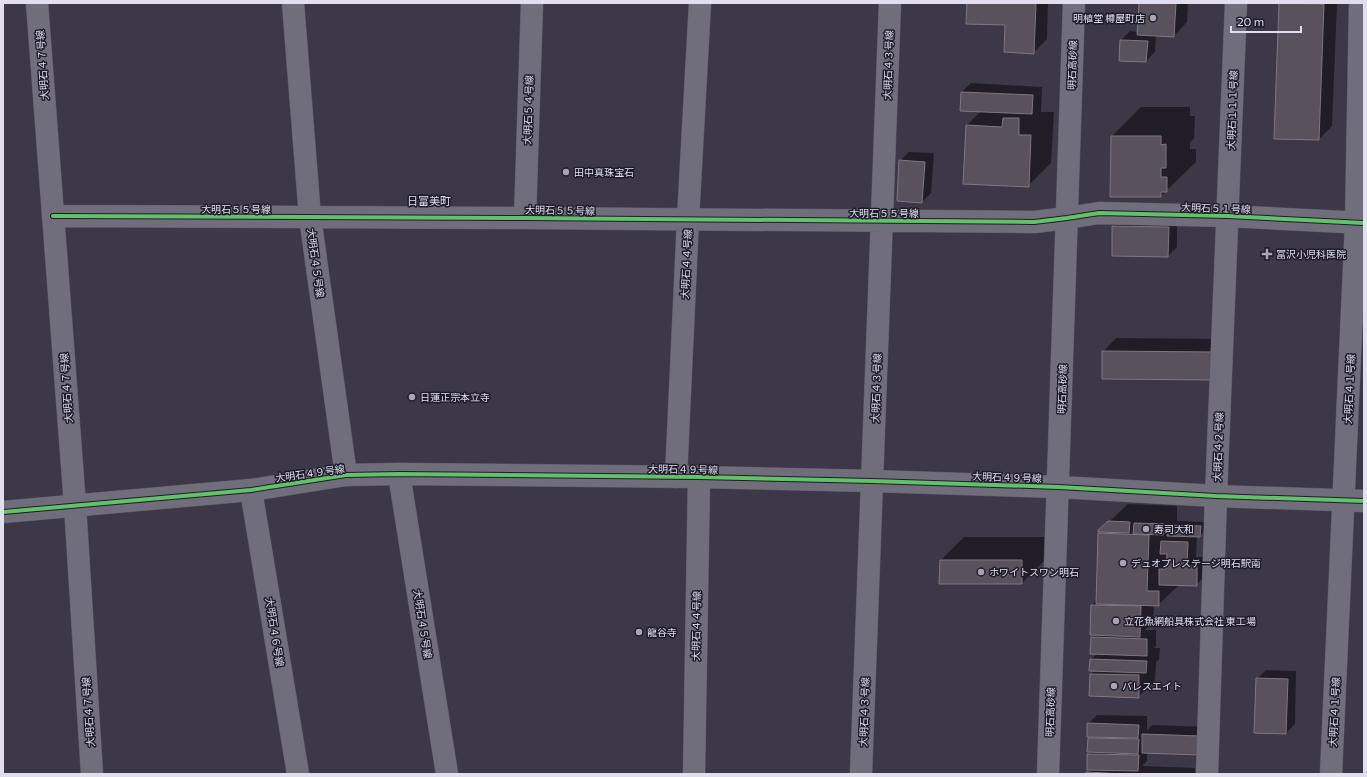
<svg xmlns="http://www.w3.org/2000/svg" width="1367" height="777" font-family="Commissioner,'Noto Sans JP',sans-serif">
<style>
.shadow{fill:#0007}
.building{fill:#59515b;stroke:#7f7681}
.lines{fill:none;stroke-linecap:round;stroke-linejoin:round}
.street-casing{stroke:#595664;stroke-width:23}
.secondary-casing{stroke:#595664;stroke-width:23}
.street{stroke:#716e7b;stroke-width:22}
.secondary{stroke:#716e7b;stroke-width:22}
.cycleway-casing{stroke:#1f1c29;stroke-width:6}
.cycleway{stroke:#61c268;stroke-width:4}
.poi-dot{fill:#a7a4b5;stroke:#1f1c29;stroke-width:1.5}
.labels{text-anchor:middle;stroke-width:3;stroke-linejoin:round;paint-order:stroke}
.poi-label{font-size:10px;fill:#e0deef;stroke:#1f1c29;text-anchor:start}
.street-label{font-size:10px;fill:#e0deef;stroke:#1f1c29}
.neighbourhood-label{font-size:11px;fill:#e0deef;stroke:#1f1c29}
</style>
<rect width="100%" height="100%" fill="#3c3848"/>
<path class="shadow" d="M968,3H1048L1047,39L1033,53L1006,25Z
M1140,3H1188L1187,22L1174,36L1156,35L1155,52L1146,61L1121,40L1130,31L1138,32Z
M1280,3H1337L1332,126L1319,139L1275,138Z
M971,83L1042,87L1041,112H1054L1051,163L1028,186L967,125L981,111L962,92Z
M1141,107H1190V116H1195L1194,138L1190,143V149H1196V162L1161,196H1111L1112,136Z
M909,152L934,153L931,193L922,202L900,161Z
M1122,217L1177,218V247L1168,256L1113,226Z
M1116,338L1227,339L1213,379L1103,352Z
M1128,504L1177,506V521L1204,522V531L1200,536L1197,535L1196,557H1206L1205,576L1196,585H1179L1158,605H1154L1153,622L1145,630H1156V646L1154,648H1160L1159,659L1156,662L1155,680L1138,697L1090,695L1091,674L1094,671L1091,659L1097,654L1092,637L1095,634L1092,605L1097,600L1099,533L1102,531H1099Z
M964,537H1045V560L1022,583L941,560Z
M1266,670L1296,671L1295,724L1286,733L1257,679Z
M1097,715L1147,716V731L1152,725L1208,727V745L1147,752V761L1142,766L1195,768V774H1087L1090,769L1088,754L1091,752L1089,738L1091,736L1088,724Z"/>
<path class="building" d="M967,3H1036L1034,54L1004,52L1005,25L966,24Z
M1139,3H1176L1174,37L1137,35Z
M1279,3L1324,4L1319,140L1274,139Z
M1120,40L1148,41L1146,62L1119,61Z
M961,92L1033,95L1032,114L960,111Z
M1003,118H1019V135H1031L1029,187L963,184L966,125L1002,127Z
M1111,136H1161V145L1166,144V168H1161V177H1167V192H1161V197H1110Z
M899,160L925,162L922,203L897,201Z
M1112,226L1169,227L1168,257L1112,256Z
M1102,351L1214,352V380L1102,379Z
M1108,521L1130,522L1129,533L1098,532V530Z
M1134,523L1164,524L1163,535L1133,534Z
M1167,525L1201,526L1200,537L1167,536Z
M1098,533L1149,535L1147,591H1159V606L1096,604Z
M1161,541L1188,542L1187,566H1197V586L1159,585V569H1166L1167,554H1160Z
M940,560H1022V584H939Z
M1091,605L1141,606L1140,637L1090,635Z
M1091,637L1147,639V656L1090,654Z
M1090,659L1147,661L1146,673L1089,671Z
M1090,674L1139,675V698L1089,696Z
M1256,678L1288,679L1286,734L1254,733Z
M1087,723L1139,725L1138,738L1087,737Z
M1142,734L1200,736L1199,755L1142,753Z
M1088,738L1139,739L1138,754L1087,752Z
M1087,754L1139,755L1138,771L1087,770Z
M1086,772L1125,774H1086Z"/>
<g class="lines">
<defs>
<path id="street" d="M37,3L75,505L92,774
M293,3L310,217L346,475
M53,216L525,218L1034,222L1067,218L1099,213L1227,216L1364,223
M525,218L532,3
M399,474L447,774
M676,477L688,219L700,3
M251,490L298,774
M694,774L699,477
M861,774L890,3
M1207,774L1216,496L1236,3
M1331,774L1356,223L1360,3"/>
<path id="secondary" d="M3,512L251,490L346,475L399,474L699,477L872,481L1059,487L1216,496L1364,501
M1048,774L1074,3"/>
</defs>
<use href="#street" class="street-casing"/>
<use href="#secondary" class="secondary-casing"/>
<use href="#street" class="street"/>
<use href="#secondary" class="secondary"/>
<defs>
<path id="cycleway" d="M53,216L525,218L1034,222L1067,218L1099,213L1227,216L1364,223
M3,512L251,490L346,475L399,474L699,477L872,481L1059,487L1216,496L1364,501"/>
</defs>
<use href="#cycleway" class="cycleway-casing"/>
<use href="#cycleway" class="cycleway"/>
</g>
<g class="poi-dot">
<circle cx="1153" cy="18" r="4"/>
<circle cx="566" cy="172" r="4"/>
<path d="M1265 248h4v4h4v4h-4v4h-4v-4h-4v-4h4z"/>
<circle cx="412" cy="397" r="4"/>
<circle cx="1146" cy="529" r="4"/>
<circle cx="1123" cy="563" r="4"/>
<circle cx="981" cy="572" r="4"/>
<circle cx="1116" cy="621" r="4"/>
<circle cx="639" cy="632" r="4"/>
<circle cx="1114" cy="686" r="4"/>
</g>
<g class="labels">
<g class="poi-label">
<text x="1145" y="22" text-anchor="end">明植堂 樽屋町店</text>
<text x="574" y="176">田中真珠宝石</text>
<text x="1276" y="258">冨沢小児科医院</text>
<text x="420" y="401">日蓮正宗本立寺</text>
<text x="1154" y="533">寿司大和</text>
<text x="1131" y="567">デュオプレステージ明石駅南</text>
<text x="989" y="576">ホワイトスワン明石</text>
<text x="1124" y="625">立花魚網船具株式会社 東工場</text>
<text x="647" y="636">龍谷寺</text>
<text x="1122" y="690">パレスエイト</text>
</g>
<g class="street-label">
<text transform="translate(42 65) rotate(-94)" y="4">大明石４７号線</text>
<text transform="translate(888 65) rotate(-88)" y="4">大明石４３号線</text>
<text transform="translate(1072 65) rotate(-88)" y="4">明石高砂線</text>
<text transform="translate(528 110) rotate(-88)" y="4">大明石５４号線</text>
<text transform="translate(1232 110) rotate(-88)" y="4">大明石１１１号線</text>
<text transform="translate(1216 208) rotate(2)" y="4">大明石５１号線</text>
<text x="236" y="213">大明石５５号線</text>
<text transform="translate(560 210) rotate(1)" y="4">大明石５５号線</text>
<text x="884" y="217">大明石５５号線</text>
<text transform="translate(316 263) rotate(82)" y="4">大明石４５号線</text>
<text transform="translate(686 264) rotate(-87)" y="4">大明石４４号線</text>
<text transform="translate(66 388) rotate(-94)" y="4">大明石４７号線</text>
<text transform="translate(876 388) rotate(-88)" y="4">大明石４３号線</text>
<text transform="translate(1062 389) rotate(-88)" y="4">明石高砂線</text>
<text transform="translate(1349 389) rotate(-87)" y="4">大明石４１号線</text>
<text transform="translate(1218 447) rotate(-88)" y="4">大明石４２号線</text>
<text transform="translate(683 469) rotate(1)" y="4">大明石４９号線</text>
<text transform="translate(310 473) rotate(-8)" y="4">大明石４９号線</text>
<text transform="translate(1007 477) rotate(2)" y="4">大明石４９号線</text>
<text transform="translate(423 624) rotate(81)" y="4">大明石４５号線</text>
<text transform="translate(696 626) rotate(-89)" y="4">大明石４４号線</text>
<text transform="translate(275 632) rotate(81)" y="4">大明石４６号線</text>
<text transform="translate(88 712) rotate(-94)" y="4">大明石４７号線</text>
<text transform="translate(864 712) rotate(-88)" y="4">大明石４３号線</text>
<text transform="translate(1050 712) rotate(-88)" y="4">明石高砂線</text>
<text transform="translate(1334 712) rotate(-87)" y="4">大明石４１号線</text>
</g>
<g class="neighbourhood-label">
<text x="429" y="205">日富美町</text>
</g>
</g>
<rect width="1367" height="777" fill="none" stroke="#e0deef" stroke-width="8"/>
<path d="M1231 26v6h70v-6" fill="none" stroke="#e0deef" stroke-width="2"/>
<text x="1237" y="26" font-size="12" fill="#e0deef" stroke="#1f1c29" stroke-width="3" paint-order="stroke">20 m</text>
</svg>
